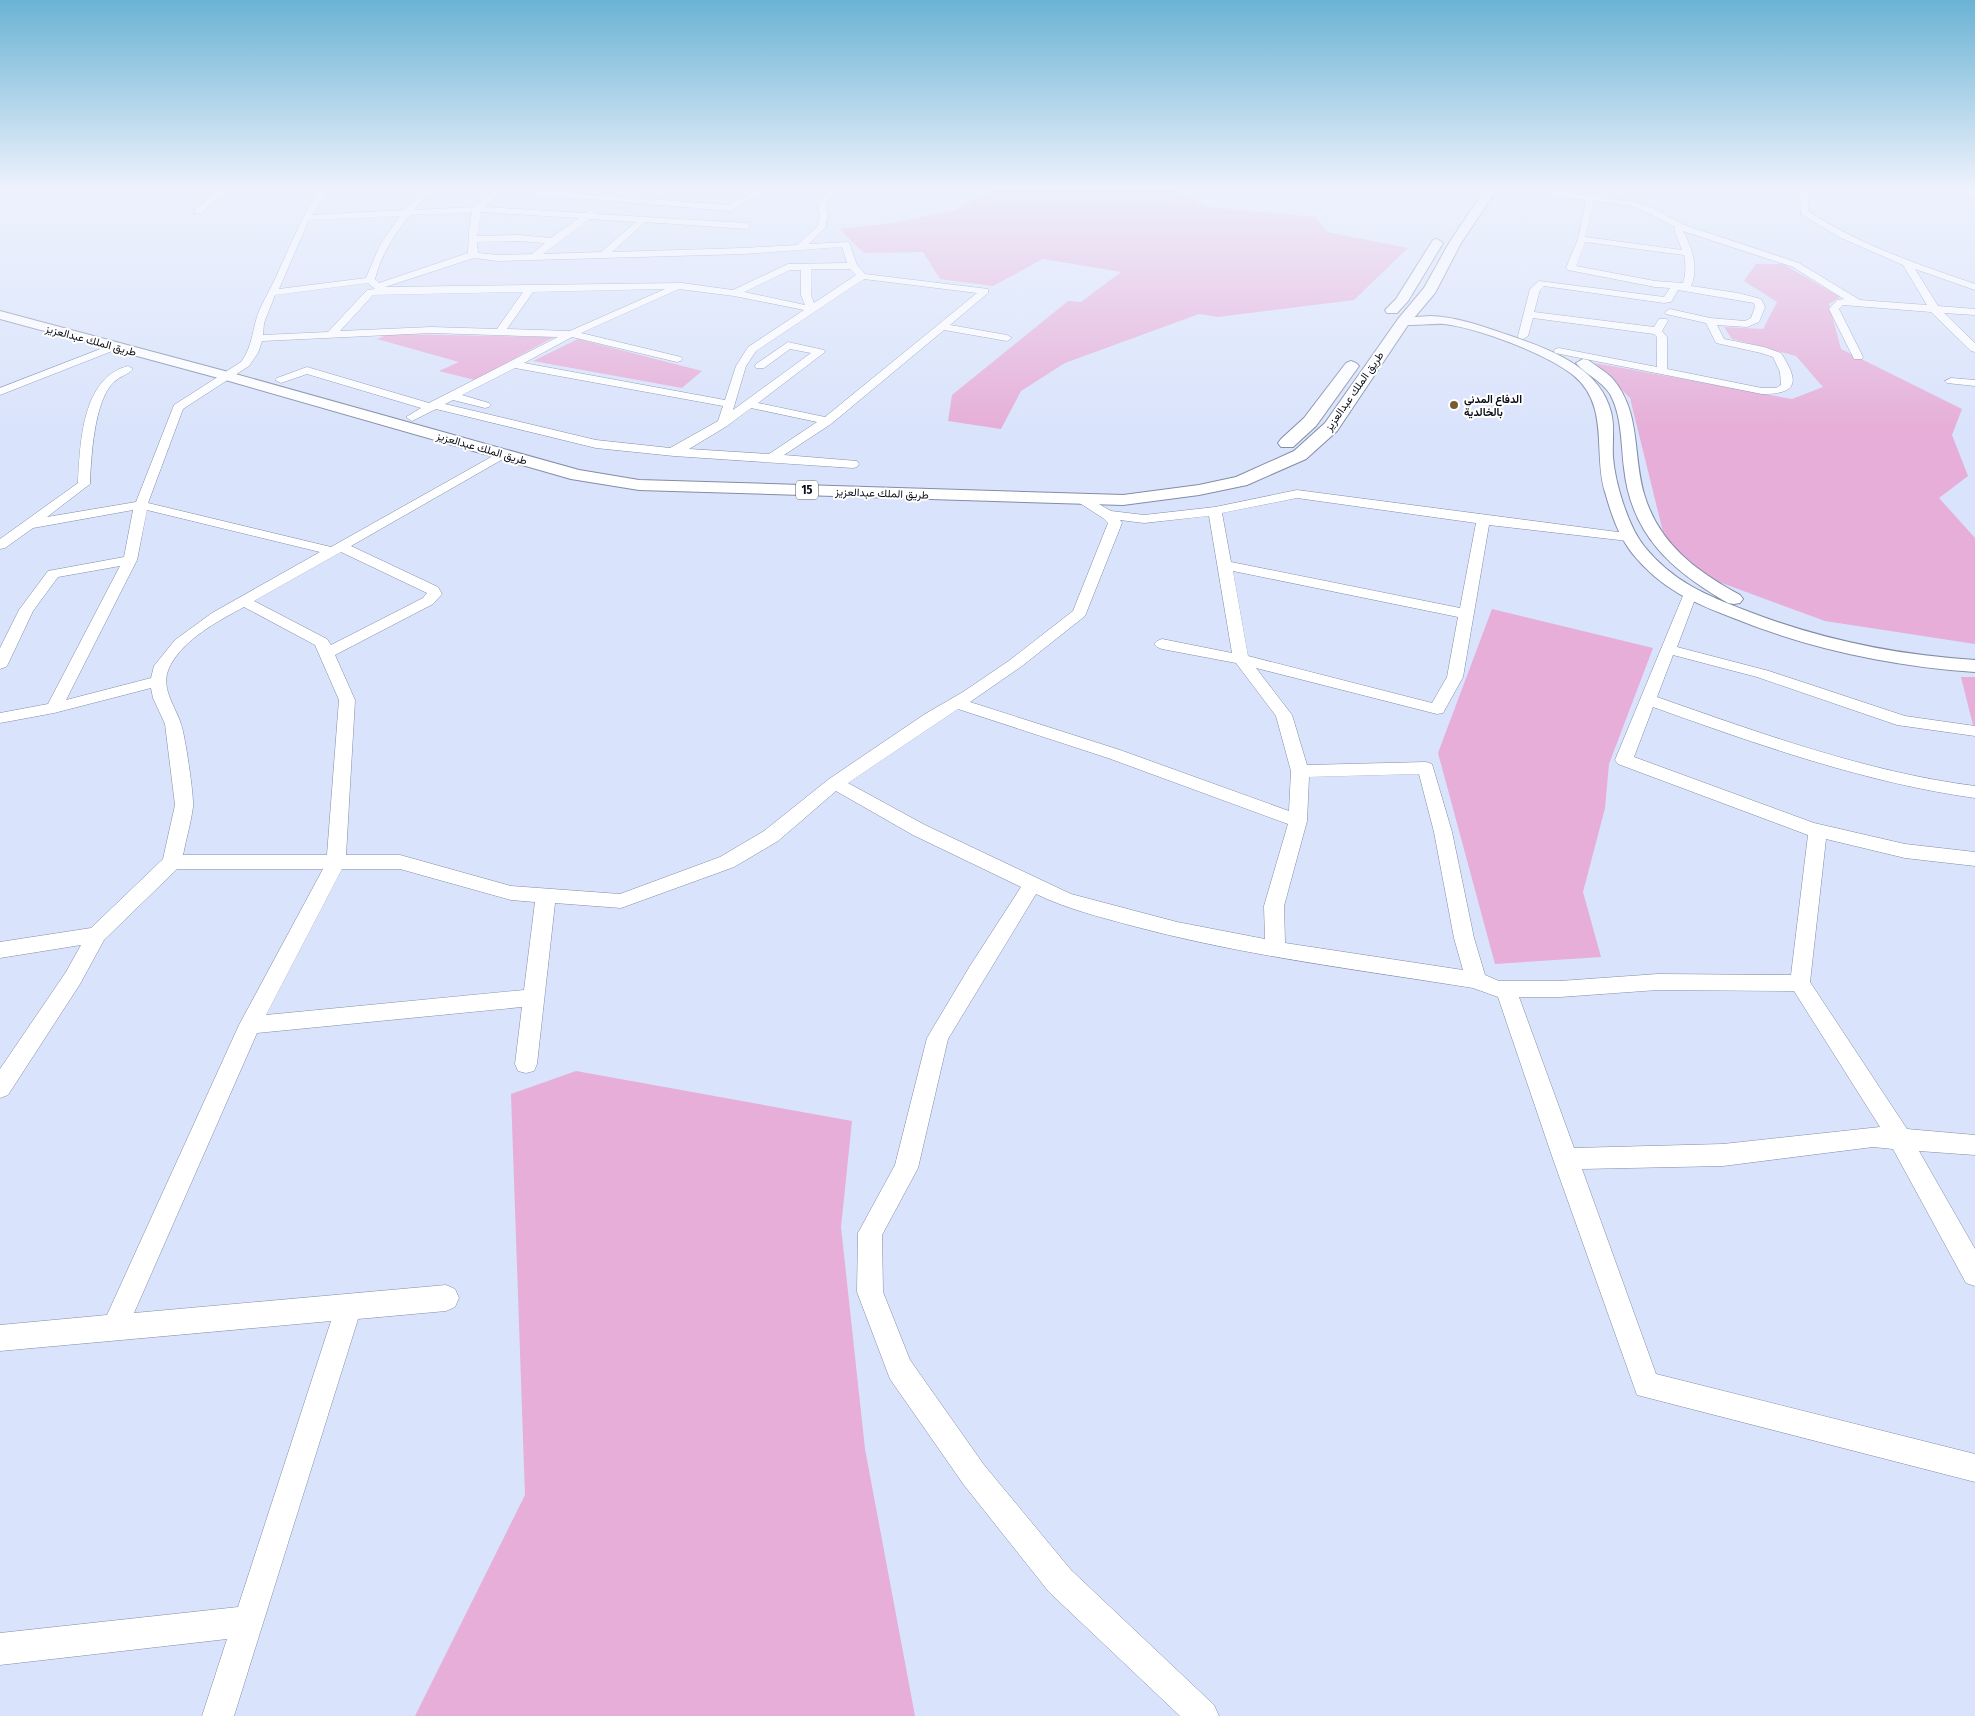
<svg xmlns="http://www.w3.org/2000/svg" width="1975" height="1716" font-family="'Fira Sans Condensed',Vazirmatn,sans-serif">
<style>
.green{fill:#e6aed8}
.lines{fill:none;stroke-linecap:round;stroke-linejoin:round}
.minor-casing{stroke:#828da8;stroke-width:1}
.major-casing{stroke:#828da8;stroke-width:2}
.highway-casing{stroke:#828da8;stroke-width:2}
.minor{fill:#fff;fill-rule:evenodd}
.major{fill:#fff;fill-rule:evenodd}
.highway{fill:#fff;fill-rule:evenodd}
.poi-dot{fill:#785c2f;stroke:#fff;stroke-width:2}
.labels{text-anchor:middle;stroke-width:4;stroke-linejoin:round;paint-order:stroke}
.far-street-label{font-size:11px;fill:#090c16;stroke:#fff}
.far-poi-label{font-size:11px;font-weight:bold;fill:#090c16;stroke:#fff;text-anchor:start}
.shield{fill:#fff;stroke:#53555c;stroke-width:1}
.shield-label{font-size:12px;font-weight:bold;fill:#090c16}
</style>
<rect width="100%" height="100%" fill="#d9e3fb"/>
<path class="green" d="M998,189H1180L1177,191L1208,207L1316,217L1327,232L1408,248L1354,300L1218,317L1199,314L1065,363L1021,391L1001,429L948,421L952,395L1068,301L1081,302L1121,272L1043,259L993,286L940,279L923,252L864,253L839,229L894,223L955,210Z
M1756,264H1783L1840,297L1829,304L1841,349L1962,409L1952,435L1968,476L1939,498L1975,538V644L1825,621L1711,579L1665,540L1630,398L1595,363L1792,399L1823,387L1796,356L1732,339L1724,327L1763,329L1777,302L1744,281Z
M389,334L554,337L475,380L439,371L459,362L377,339Z
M578,339L702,371L682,388L533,361Z
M1492,609L1653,648L1609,764L1605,808L1583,892L1601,957L1495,964L1438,753Z
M1961,677H1975V725H1973Z
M576,1071L852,1121L841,1227L865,1449L915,1716H415L525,1495L511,1094Z"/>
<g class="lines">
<defs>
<path id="minor" d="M128,189H138L128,195H122V191Z
M220,189H229L201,213H195V209Z
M299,189H328L312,215L405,210L421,192V189H429V192L414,210L474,207L493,192L486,189H518L729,205L758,189H767L731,211L502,192L484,207L585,213L591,210L595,214L747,223L751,226L747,229L645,222L612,252L743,248L797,245L817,227L820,216L818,208L827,189H835L826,208L828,216L825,228L809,244L849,242L857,265L865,274L988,289V293L950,325L1007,335L1012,338L1007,341L944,330L831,424L784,455L857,461L859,464L857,467L853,468L674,456L596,448L436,409L412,421L406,417L421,408L307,374L281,383L275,380L277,378L307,367L429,403L558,337L431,333L262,341L258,353L249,366L183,409L148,503L331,547L500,452L504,451L510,455L351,546L438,587L442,594L433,604L335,655L355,700L346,855H400L511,886L620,894L720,857L764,831L829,779L925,714L963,692L1010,660L1073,611L1108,523L1103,518L1078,502L1076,499L1083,495L1111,511L1144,515L1215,507L1297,490L1633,534L1635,537L1628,541L1489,525L1463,677L1443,713L1437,714L1256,668L1292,715L1307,765L1426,762L1432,764L1452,832L1474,938L1485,975L1499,981H1560L1658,974L1791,975L1808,835L1618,764L1615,760L1685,591H1695L1697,594L1677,647L1769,671L1905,716L1975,726V736L1897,725L1757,677L1673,655L1657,697C1760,733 1866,772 1975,786V798C1866,783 1756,744 1653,707L1634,757L1814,823L1905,844L1975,852V866L1905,858L1826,839L1810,982L1907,1129L1975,1135V1155L1919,1151L1975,1249V1286L1966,1283L1893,1149L1873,1147L1723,1166L1582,1169L1656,1374L1975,1454V1482L1637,1395L1553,1159L1498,997L1473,988C1360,970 1245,956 1133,926C1100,917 1067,909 1036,894L948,1039L918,1168L882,1235L883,1292L910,1360L984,1465L1071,1570L1214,1705L1219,1716H1180L1049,1592L964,1485L890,1379L857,1292L858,1233L895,1165L927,1038L970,966L1021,887L913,835L836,791L778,841L734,867L621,908L555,903L537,1064L534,1071L526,1073L518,1071L515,1064L522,1007L257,1033L134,1313L446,1285L455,1289L459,1298L455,1307L446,1311L358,1319L234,1716H202L227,1639L0,1665V1633L238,1607L331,1321L0,1351V1325L107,1315L239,1025L323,869H177L104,940L80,984L8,1095L0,1098V1069L66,972L81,945L0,958V942L91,928L163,859L175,805L165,724L153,698L151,688L54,713L0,723V713L48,704L120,566L58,577L33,611L8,664L6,667L0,669V648L19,610L48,571L124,557L133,510L33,528L5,548L0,549V539L78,483C80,444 82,377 128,366L133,369C128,375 120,376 114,382C94,400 91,458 90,484L47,517L136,502L174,405L241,362C253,346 252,329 259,311C264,299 271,288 276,277C289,248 301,219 317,193L303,191ZM472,212L469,231L468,253L379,283L375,279C381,255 394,235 410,215ZM481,212L579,218L551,238L519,235L477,236ZM400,216L380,245L366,278L279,289L309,220ZM589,219L636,222L601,252L543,254ZM519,241L545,243L532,254L498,255L478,253L477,242ZM842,247L847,263L788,264L733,290L682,283L385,287L474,258L498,261L743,254ZM811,269H850L856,275L814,303L811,295ZM790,270H801V295L805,305L744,292ZM864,279L977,293L825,417L758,403L825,352L824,350L788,342L756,364L755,366L756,368H764L790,349L811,353L733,410L746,366L756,351ZM368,283L375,289L367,290L328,332L263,335L264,323L275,295ZM665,289L570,331L507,329L533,292ZM679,289L734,296L804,310L748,347L736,366L725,400L524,363L572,337L677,362L681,361L682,359L681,357L581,333ZM523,292L497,329L431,327L340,331L373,295ZM515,368L723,406L718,421L670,448L596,440L445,404L453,400L485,408L489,407L491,405L489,403L462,395ZM751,408L817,422L769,454L689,449L727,426ZM1297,498L1476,523L1460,608L1231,562L1222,513ZM147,510L320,552L212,613L175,640L154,666L151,678L66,700L137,560ZM1209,516L1232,653L1162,639L1157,641L1154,644L1157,647L1162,649L1236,663L1276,716L1291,771L1289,811L1120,750L970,702L1022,666L1085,616L1122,523L1120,520L1144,523ZM341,552L427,593L423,598L331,645L327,639L254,601ZM1233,571L1458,617L1447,677L1432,703L1248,656ZM244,607L315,645L339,700L327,855H183C186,839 191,823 193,807C194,795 185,735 181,724C175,705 159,687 170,666C184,639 218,621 244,607ZM958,709L1108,758L1288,824L1264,906L1265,939L1177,922L1071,894L925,825L848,783ZM1419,774L1434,832L1454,938L1463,970L1285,943L1284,906L1307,821L1309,777ZM342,869H400L511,900L535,902L524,990L266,1015ZM1658,990L1794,991L1880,1127L1723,1144L1574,1148L1519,997H1560Z
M864,189H895C888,193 871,193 864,189Z
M1523,189H1542L1635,202L1653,208L1684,225L1799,263L1860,300L1927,305L1903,265L1841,238L1801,214L1799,189H1807L1809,196L1808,211C1860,245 1917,264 1975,284V290L1915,269L1938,306L1975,309V315L1944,313L1975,343V352L1971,351L1931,312L1843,305L1839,309L1863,357L1862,359H1854L1829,309L1837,300L1844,299L1793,267L1683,231C1692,248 1699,268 1691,286L1738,293L1761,299L1765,307L1759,322L1747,327L1717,325L1724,339L1764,347L1781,353C1799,381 1799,394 1762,394L1555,353L1554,351L1555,349L1559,348L1657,367V337L1654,334L1533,318L1528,336L1523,339L1519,338L1518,336L1530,289L1539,281L1664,297L1670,288L1655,287L1568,270L1566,268L1578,239L1586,200L1527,191ZM1594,201L1631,206L1647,212L1675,227L1674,229L1682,250L1585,237ZM1585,242L1684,255C1686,265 1686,274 1683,283L1655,281L1576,266ZM1544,286L1664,303L1671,302L1678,290L1754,303L1755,307L1751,318L1745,321L1710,318L1670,309L1665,312L1666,314L1706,323L1716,343L1761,353L1773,357L1780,372L1781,385L1776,388H1762L1667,369V337L1662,331L1668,321L1667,319H1659L1654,327L1534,312L1540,290Z
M1956,189H1966L1975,194V199Z
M116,343L120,344L121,346L120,348L0,395V388Z
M1951,378L1975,380V386L1947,383L1945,381Z"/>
<path id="major" d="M1430,316C1459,317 1484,327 1511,336C1549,349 1600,367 1611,412C1615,427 1612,442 1613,457C1615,483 1628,526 1644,546C1673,582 1706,595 1747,611C1822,640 1896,655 1975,660V672C1892,666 1813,650 1736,619C1694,603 1662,590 1632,553C1618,535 1611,513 1605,492C1593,452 1610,405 1573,375C1547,354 1478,328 1444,324C1434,323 1402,328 1397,322L1403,318Z
M1583,359L1588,360C1596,366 1605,371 1612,378C1642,412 1632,457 1645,497C1660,545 1698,572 1740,595L1743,599L1740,603L1734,604L1728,603C1672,571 1631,535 1624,468C1621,443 1622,416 1610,394C1601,380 1586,375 1576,363Z"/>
<path id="highway" d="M1485,189H1497L1461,243L1435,293L1408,325L1337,431L1306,459L1247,485L1199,495L1123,505L639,490L571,479L222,379L0,319V311L232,373L579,470L639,480L1123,495L1199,485L1236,477L1294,451L1325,423L1398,319L1424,288L1449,243Z
M1437,239L1443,243L1408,301L1397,313H1387L1385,310L1396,299L1433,240Z
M1351,361L1356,363L1359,366L1316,426L1293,447H1281L1278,443L1281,439L1304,418L1346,363Z"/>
</defs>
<use href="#minor" class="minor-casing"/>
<use href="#major" class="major-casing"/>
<use href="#highway" class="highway-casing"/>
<use href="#minor" class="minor"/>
<use href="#major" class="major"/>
<use href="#highway" class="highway"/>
</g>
<linearGradient id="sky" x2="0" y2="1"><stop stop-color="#6bb3d4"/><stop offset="0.44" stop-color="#eef2fd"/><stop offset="1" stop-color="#eef2fd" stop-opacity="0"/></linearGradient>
<rect width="1975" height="429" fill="url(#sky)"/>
<circle class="poi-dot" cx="1454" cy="405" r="5"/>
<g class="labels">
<g class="far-street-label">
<text transform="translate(91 340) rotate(15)" y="4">طريق الملك عبدالعزيز</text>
<text transform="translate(1354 391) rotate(-55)" y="4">طريق الملك عبدالعزيز</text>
<text transform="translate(482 448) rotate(16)" y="4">طريق الملك عبدالعزيز</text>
<text transform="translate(882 493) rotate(2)" y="4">طريق الملك عبدالعزيز</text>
</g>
<g class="far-poi-label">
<text x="1464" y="403">الدفاع المدني<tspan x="1464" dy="13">بالخالدية</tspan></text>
</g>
<rect class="shield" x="796" y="480.5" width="22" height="19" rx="4"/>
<g class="shield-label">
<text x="807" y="494">15</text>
</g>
</g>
</svg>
